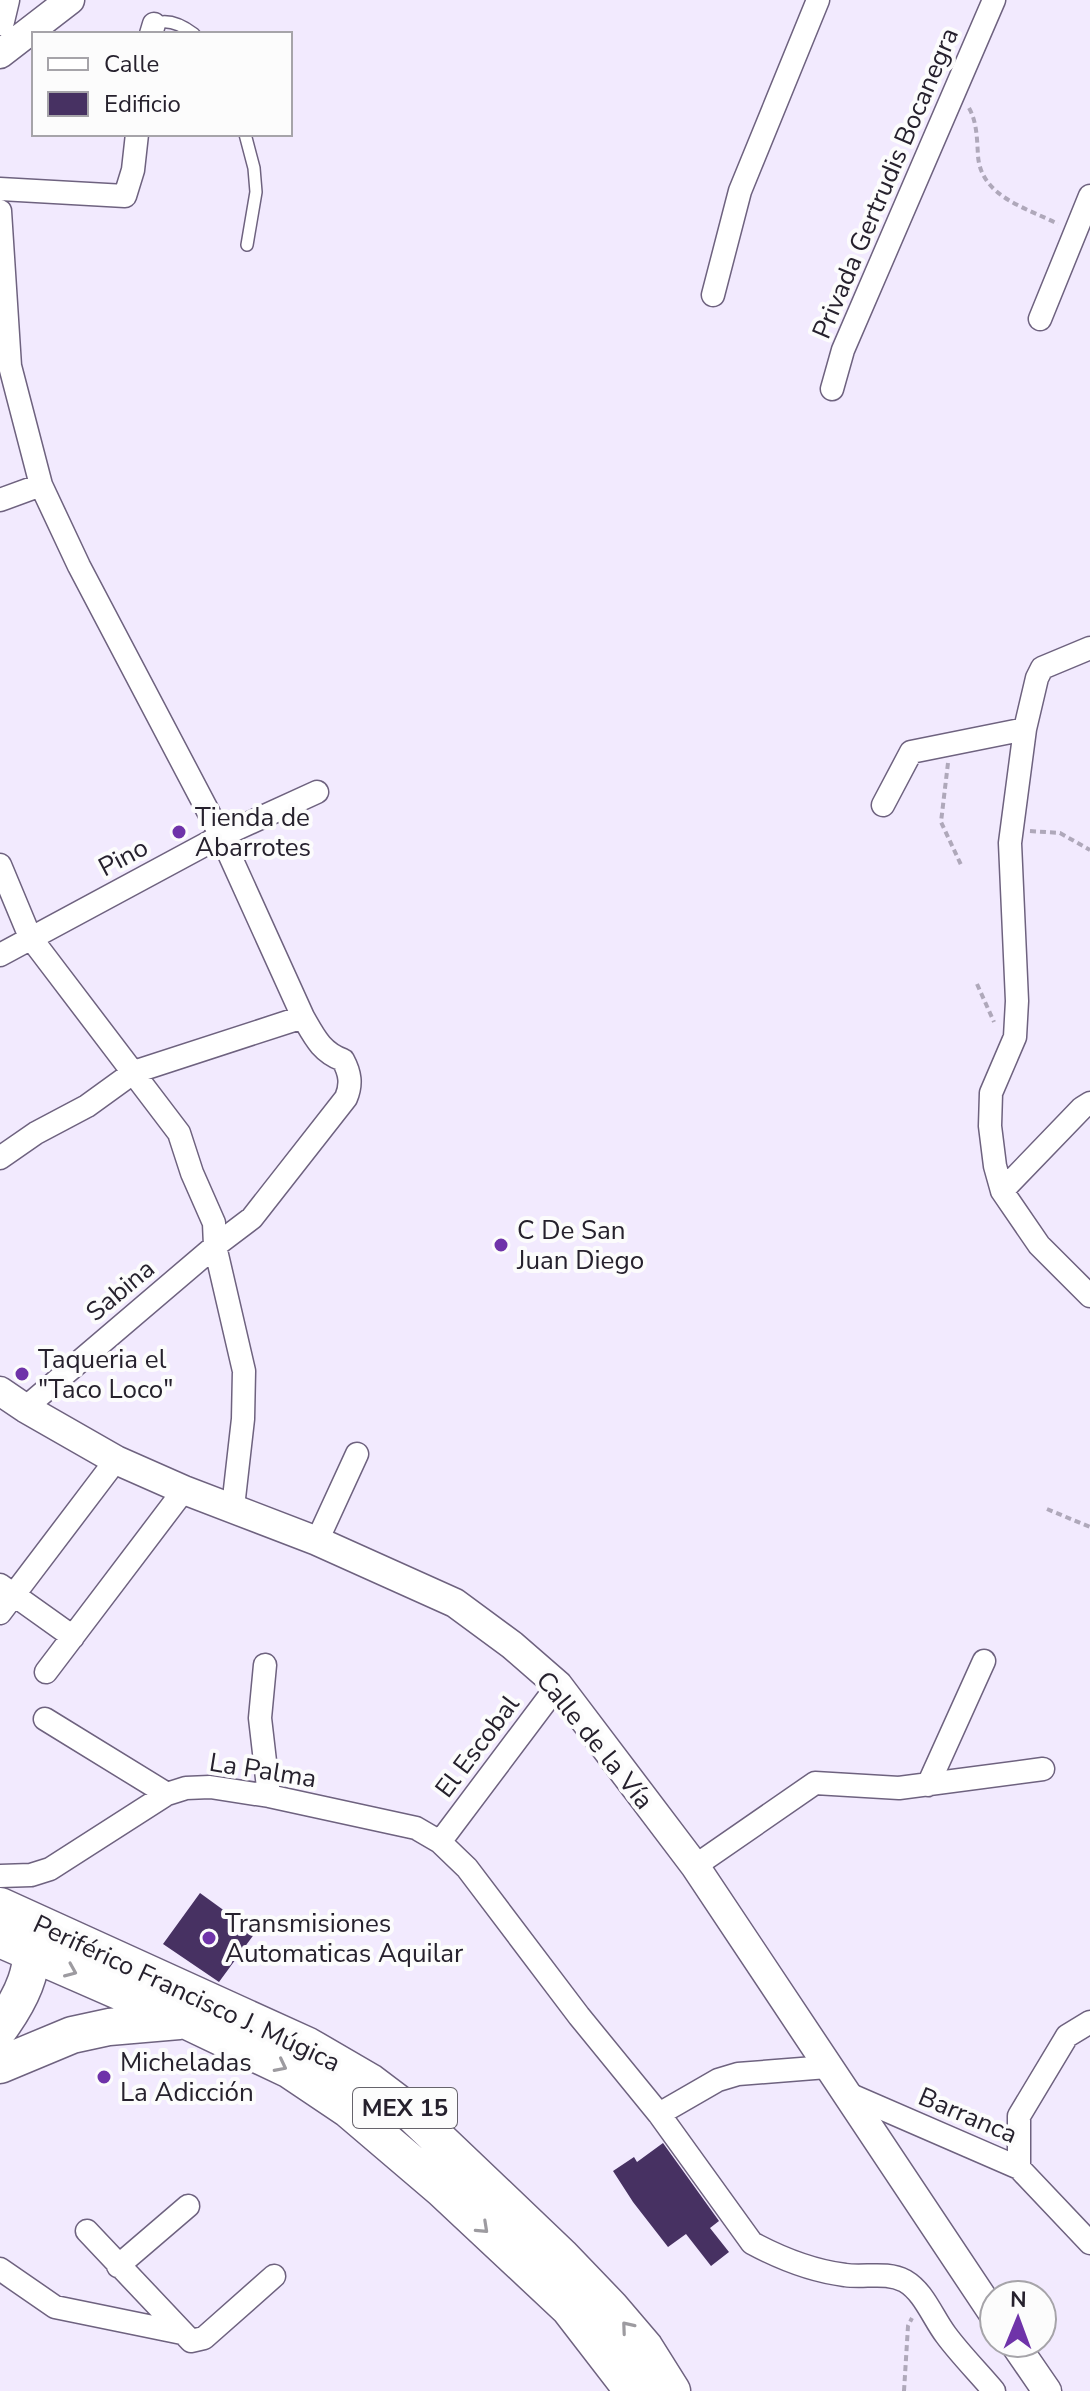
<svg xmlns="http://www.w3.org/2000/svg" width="1090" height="2391" font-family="'Nunito Sans',sans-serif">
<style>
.building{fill:#473162}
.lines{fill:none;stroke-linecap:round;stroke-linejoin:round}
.service-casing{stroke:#6e627f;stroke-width:14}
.minor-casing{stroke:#6e627f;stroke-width:25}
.tertiary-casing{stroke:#6e627f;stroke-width:31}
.primary-casing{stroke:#6e627f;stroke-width:39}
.path{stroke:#afa8ba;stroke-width:4;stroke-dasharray:6 4;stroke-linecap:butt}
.service{stroke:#fff;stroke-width:11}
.minor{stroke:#fff;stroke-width:22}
.tertiary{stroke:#fff;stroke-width:28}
.primary{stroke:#fff;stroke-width:36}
.oneway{stroke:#9d9ba0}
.poi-dot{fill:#6f33a9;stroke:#fcfcfc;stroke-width:3}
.labels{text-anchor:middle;stroke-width:8;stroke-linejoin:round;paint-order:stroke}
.shield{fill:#fcfcfc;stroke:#66636b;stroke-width:2}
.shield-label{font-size:24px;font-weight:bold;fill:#26212d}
.street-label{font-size:26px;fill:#26212d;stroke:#fcfcfc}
.poi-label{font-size:26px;fill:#26212d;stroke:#fcfcfc;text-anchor:start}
</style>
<rect width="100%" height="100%" fill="#f2eafe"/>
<path class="building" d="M200,1893L255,1933L219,1982L163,1944Z
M663,2143L719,2221L710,2228L729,2252L711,2266L686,2234L668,2247L633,2202L613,2171L634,2157L637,2162Z"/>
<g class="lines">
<defs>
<path id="service" d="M154,24C168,18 182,25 194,34
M245,134L254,168L256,192L247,245"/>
<path id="minor" d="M151,34L154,24
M0,189L125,196L133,170L137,134
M0,211L10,366L41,485L79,566L221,836L303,1017C314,1036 321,1052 343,1060C350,1073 352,1084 346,1098L252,1218L215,1246L25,1408
M713,295L740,191L818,0
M1040,319L1090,196
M832,389L843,350L994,0
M0,500L41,485
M1090,648L1042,668L1037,678L1025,729L1010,843L1017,1001L1015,1037L991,1093L990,1126L995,1166L1002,1191L1039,1245L1090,1296
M883,805L911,752L1025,729
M0,865L30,937L179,1133L192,1173L214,1223L215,1246L244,1371L243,1419L233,1507
M0,955L221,836L317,792
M0,1158L36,1133L87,1106L134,1072L303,1017
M1002,1191L1082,1108L1090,1103
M317,1541L357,1454
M0,1585L73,1637
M0,1613L116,1460
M265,1665L260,1718L269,1796
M46,1672L184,1490
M45,1719L167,1794
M928,1785L984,1661
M440,1842L558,1685
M695,1866L815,1783L899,1788L1043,1769
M0,1876L31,1875L50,1869L167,1794L186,1788L210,1787L269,1796L416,1828L440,1842L467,1868L579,2016L659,2114L752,2243C780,2258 813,2271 845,2275C865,2278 886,2271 905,2281C924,2292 933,2318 946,2335C960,2354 978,2372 994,2391
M844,2092L1019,2168L1090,2243
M659,2114L718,2080L738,2074L827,2067
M1019,2168V2116L1067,2036L1090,2022
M87,2231L191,2341L204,2338L274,2276
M118,2266L188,2206
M0,2269L55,2307L182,2333"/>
<path id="tertiary" d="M0,21L5,0
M0,54L70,0
M0,1391L25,1408L116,1460L184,1490L317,1541L455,1603L512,1645L558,1685L695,1866L994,2315
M1014,2343L1047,2391"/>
<path id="primary" d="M0,1906L308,2046L370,2082L411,2113L561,2256L610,2307L645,2348L672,2391
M0,1939L185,2020L290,2070L348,2109L443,2190L569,2308L633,2391
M0,2028C18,2003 43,1961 24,1931
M0,2065L72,2035L109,2027L179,2021"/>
</defs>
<use href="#service" class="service-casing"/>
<use href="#minor" class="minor-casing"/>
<use href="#tertiary" class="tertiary-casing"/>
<use href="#primary" class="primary-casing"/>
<path class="path" d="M969,108C977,122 977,139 978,156C981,197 1027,208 1058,224
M948,763L941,822L962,867
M1030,831L1060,833L1090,850
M977,984L994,1022
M1047,1509L1090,1527
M904,2391L908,2326L912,2318"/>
<use href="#service" class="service"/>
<use href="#minor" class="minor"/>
<use href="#tertiary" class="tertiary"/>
<use href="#primary" class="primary"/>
</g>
<defs><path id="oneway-chevron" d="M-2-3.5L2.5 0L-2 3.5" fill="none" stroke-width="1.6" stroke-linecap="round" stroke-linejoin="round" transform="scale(2)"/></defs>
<g class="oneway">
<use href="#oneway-chevron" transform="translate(71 1971) rotate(23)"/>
<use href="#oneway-chevron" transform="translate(281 2066) rotate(27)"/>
<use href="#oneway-chevron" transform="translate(483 2228) rotate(43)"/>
<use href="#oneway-chevron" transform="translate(627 2327) rotate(-130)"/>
</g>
<g class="poi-dot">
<circle cx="179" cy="832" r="8"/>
<circle cx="501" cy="1245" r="8"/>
<circle cx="22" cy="1374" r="8"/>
<circle cx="209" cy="1938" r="8"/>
<circle cx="104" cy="2077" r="8"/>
</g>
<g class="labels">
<rect class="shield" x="353" y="2088" width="104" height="40" rx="6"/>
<g class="shield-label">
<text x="405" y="2116">MEX 15</text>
</g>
<g class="street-label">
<text transform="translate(885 183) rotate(-67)" y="9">Privada Gertrudis Bocanegra</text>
<text transform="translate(123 857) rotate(-28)" y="9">Pino</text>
<text transform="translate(120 1290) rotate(-40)" y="9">Sabina</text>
<text transform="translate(595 1740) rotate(51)" y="9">Calle de la Vía</text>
<text transform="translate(477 1746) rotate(-53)" y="9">El Escobal</text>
<text transform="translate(263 1770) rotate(9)" y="9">La Palma</text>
<text transform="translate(187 1993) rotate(25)" y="9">Periférico Francisco J. Múgica</text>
<text transform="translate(968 2115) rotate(23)" y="9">Barranca</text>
</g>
<g class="poi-label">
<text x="195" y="826">Tienda de<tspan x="195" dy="30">Abarrotes</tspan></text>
<text x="517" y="1239">C De San<tspan x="517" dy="30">Juan Diego</tspan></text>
<text x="38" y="1368">Taqueria el<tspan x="38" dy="30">"Taco Loco"</tspan></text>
<text x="225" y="1932">Transmisiones<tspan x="225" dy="30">Automaticas Aquilar</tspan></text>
<text x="120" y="2071">Micheladas<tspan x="120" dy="30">La Adicción</tspan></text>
</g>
</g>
<rect x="32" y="32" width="260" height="104" fill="#fcfcfc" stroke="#a6a4a9" stroke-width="2"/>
<rect x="48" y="58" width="40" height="12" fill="#ffffff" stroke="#a6a4a9" stroke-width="2"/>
<text x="104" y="72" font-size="24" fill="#26212d">Calle</text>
<rect x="48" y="92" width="40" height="24" fill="#473162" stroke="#a6a4a9" stroke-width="2"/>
<text x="104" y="112" font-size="24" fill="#26212d">Edificio</text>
<g transform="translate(1018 2319) rotate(1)"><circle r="38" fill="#fcfcfc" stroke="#a6a4a9" stroke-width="2"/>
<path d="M0-6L14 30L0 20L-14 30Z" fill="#6f33a9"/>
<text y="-12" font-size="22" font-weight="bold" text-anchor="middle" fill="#26212d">N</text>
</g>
</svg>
